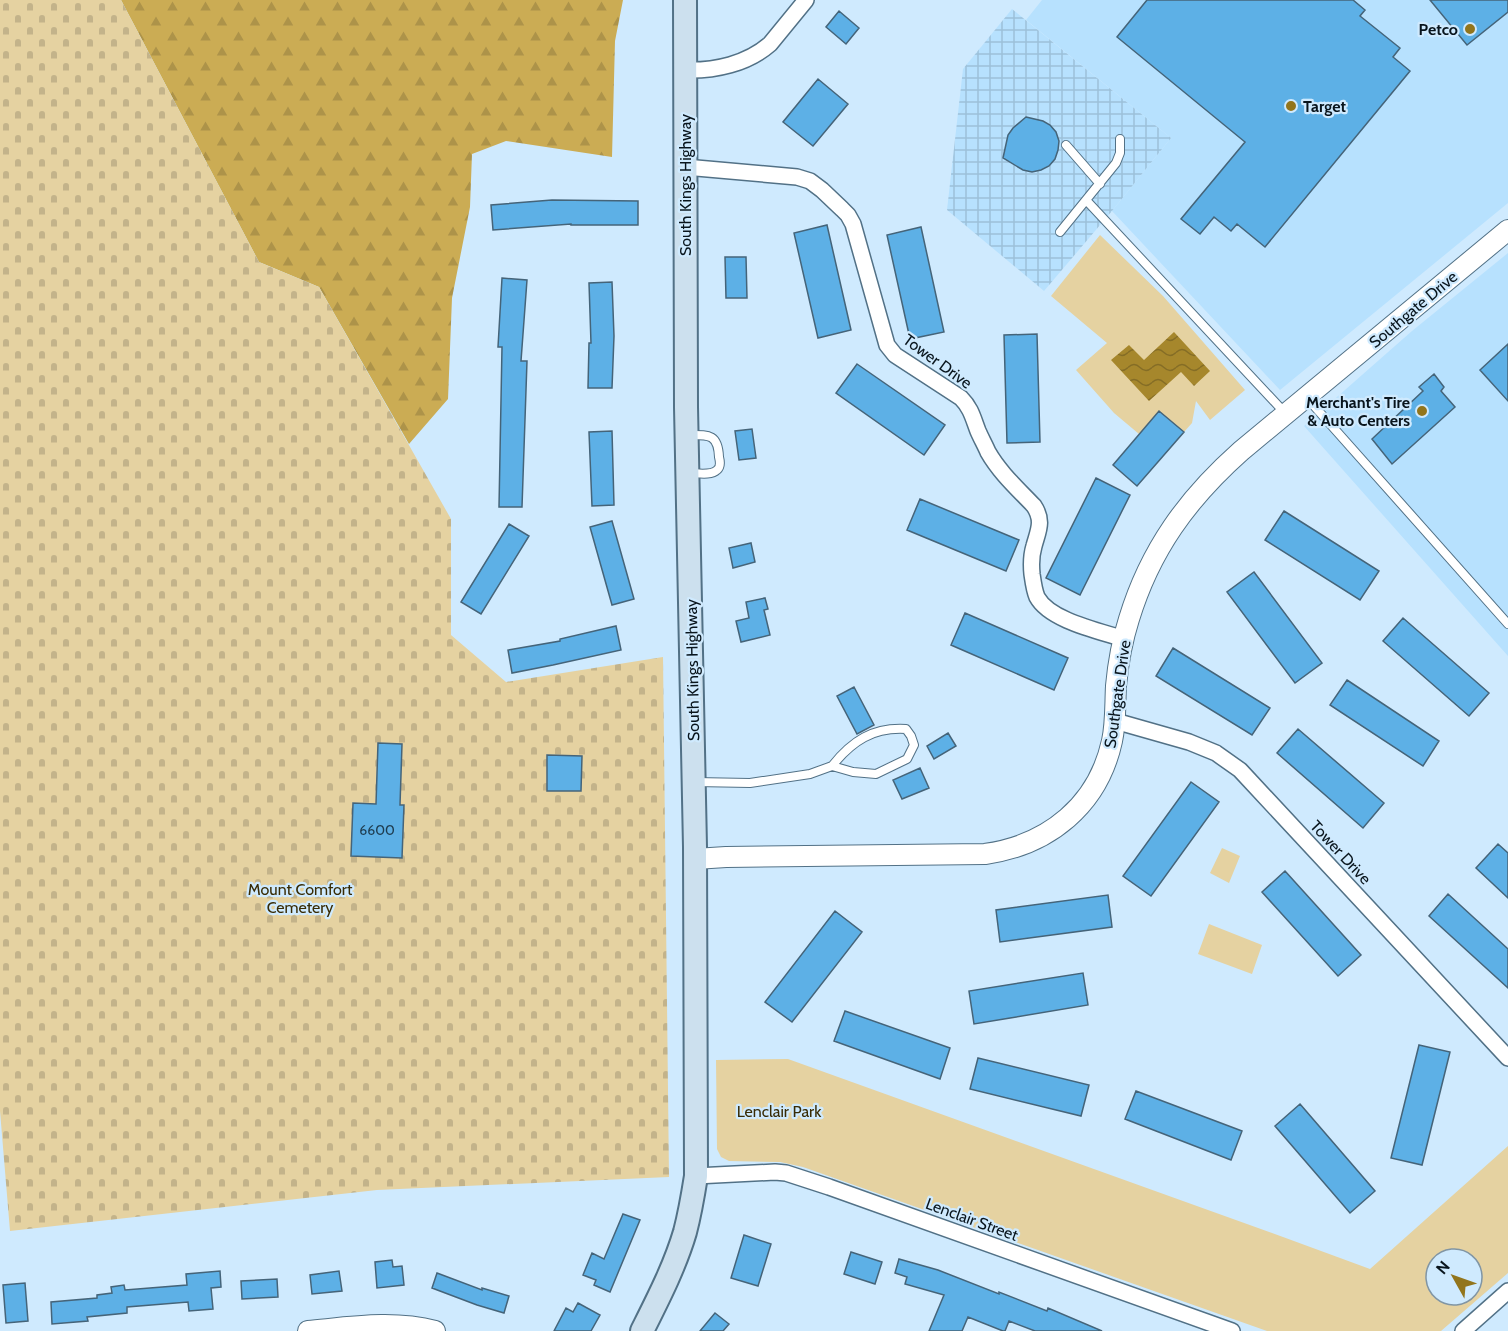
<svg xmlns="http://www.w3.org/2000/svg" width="1508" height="1331" font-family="Cabin,sans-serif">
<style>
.built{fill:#b7e1fe}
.industrial{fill:url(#industrial-grid)}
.forest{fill:url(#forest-firs)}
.cemetery{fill:url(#cemetery-stones)}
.park{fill:#e5d2a1;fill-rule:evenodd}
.water{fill:url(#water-waves)}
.building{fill:#5db0e6;stroke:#456479;stroke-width:1.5}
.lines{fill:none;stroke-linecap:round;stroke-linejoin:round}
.service-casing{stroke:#527186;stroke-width:10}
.minor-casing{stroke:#527186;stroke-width:18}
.tertiary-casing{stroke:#527186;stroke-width:22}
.secondary-casing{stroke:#527186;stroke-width:26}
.service{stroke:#fff;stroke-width:8}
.minor{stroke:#fff;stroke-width:15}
.tertiary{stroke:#fff;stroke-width:20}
.secondary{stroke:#cce0ee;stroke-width:22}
.poi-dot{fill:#92751c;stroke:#cfeafe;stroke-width:2}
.labels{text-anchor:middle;stroke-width:4.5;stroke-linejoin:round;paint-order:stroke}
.number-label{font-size:14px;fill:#1e3c4f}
.poi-label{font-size:16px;font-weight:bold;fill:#09151d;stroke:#cfeafe;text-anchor:end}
.street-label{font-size:16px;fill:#09151d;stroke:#cfeafe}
.park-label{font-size:16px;fill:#382b04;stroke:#cfeafe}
</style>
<defs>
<pattern id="industrial-grid" width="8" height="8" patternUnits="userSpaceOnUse" patternTransform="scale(1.5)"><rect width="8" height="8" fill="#b7e1fe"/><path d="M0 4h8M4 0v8" fill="none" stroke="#9cc0d9"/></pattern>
<pattern id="forest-firs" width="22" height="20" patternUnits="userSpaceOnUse" patternTransform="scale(1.5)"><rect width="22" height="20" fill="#cbac54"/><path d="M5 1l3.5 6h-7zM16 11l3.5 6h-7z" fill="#ad9349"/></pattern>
<pattern id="cemetery-stones" width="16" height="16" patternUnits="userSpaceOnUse" patternTransform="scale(1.5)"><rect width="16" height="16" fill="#e5d2a1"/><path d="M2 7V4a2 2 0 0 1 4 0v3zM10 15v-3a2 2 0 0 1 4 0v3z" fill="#c3b38a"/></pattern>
<pattern id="water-waves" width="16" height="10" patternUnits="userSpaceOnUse" patternTransform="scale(1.5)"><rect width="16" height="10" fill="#a6872c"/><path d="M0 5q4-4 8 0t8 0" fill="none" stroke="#856d25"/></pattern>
</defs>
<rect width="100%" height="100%" fill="#cfeafe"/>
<path class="built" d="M1042,0H1508V203L1280,390L1112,211L1171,138L1026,20Z
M1508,253V656L1304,426L1412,331Z"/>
<path class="industrial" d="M1012,9L1171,138L1112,211L1044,291L947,210L963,69Z"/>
<path class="forest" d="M121,0H623L615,41L612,157L506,141L472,154L470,207L452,298L448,399L409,444L319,287L259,262Z"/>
<path class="cemetery" d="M0,0H121L259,262L319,287L451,519V635L506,682L663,657L669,1177L377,1190L10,1231L0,1111Z"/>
<path class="park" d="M1100,235L1163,296L1245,390L1210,420L1196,401L1192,423L1184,432L1159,411L1139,434L1114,413L1076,370L1107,343L1051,296Z
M1222,848L1240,856L1229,883L1210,873Z
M1209,924L1262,945L1252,974L1198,954Z
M788,1059L1283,1237L1370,1269L1508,1146V1273L1441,1331H1267L803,1167L780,1162L729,1161L721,1157L717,1149L716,1060ZM1436,1259H1472V1295H1436Z"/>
<path class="water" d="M1174,332L1210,371L1194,386L1181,372L1149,401L1111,360L1129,345L1144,360Z"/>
<path class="building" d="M1147,0H1353L1365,10L1360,16L1400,48L1393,57L1410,71L1265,247L1237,224L1231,231L1214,217L1200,234L1181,219L1245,142L1117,37Z
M1430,0H1508V12L1467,45Z
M839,11L859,28L846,44L826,27Z
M818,79L848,104L813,146L783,122Z
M1026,117L1043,121L1050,125L1056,132L1059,141L1058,150L1055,159L1049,166L1041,170L1032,172L1023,170L1003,158L1008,135L1013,128Z
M552,200L638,201V225H571V224L493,230L491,205Z
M827,225L851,330L818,338L794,233Z
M921,227L944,332L910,339L887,235Z
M725,257H746L747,298H726Z
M502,278L527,280L521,361H527L522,507H499L502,347H498Z
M612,282L614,336L612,388H588L589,343H591L589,283Z
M1037,334L1040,442L1007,443L1004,335Z
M1508,344V401L1480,370Z
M857,364L945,425L924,455L836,393Z
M1434,374L1444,387L1441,391L1455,407L1392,464L1372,439L1423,391L1419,387Z
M1159,411L1184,432L1137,486L1113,465Z
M752,429L756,458L739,460L735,431Z
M612,431L614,505L592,506L589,432Z
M1096,478L1130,495L1080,595L1046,578Z
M920,499L1019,540L1006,571L907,530Z
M1284,511L1379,571L1360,600L1265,540Z
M612,521L634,599L612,605L590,527Z
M509,524L529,536L481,614L461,602Z
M751,543L755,562L733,568L729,548Z
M1254,572L1322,663L1295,683L1227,592Z
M765,598L768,609L764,610L770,635L741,642L736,621L749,618L746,602Z
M965,613L1068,658L1054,690L951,645Z
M1403,618L1489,693L1469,716L1383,641Z
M616,626L621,650L553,665L512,673L508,650L560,641V639Z
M1173,648L1270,708L1252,735L1156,676Z
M1347,680L1439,741L1423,766L1330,705Z
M854,687L874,725L857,734L837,696Z
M1298,729L1384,803L1363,828L1277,753Z
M948,733L956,746L934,759L927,746Z
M378,743L402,744L400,805H404L402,858L351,856L353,803L376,804Z
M547,755L582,756L581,791H547Z
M920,768L929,788L902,799L893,780Z
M1191,782L1219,802L1151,896L1123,876Z
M1498,844L1508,853V898L1476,868Z
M1285,871L1361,955L1338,976L1262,892Z
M1448,894L1508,949V988L1429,916Z
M1108,895L1112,927L1000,942L996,910Z
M835,911L862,932L792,1022L765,1002Z
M1083,973L1088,1005L974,1024L969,991Z
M845,1011L950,1048L940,1079L834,1041Z
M1419,1045L1450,1052L1422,1165L1391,1158Z
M978,1058L1089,1085L1081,1116L970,1089Z
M1136,1091L1242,1131L1231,1160L1125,1119Z
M1300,1104L1375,1191L1350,1213L1275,1126Z
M623,1214L640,1220L610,1292L594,1285L596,1280L583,1275L592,1253L604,1259Z
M744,1235L771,1244L758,1286L731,1278Z
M851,1252L882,1262L875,1284L844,1274Z
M899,1259L938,1270L999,1294V1292L1047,1311L1048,1308L1102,1331H1035L1009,1321L1005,1331H1003L968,1317L962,1331H929L944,1295L905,1284L907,1277L895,1273Z
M392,1260L393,1267L402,1266L404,1285L377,1288L375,1262Z
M220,1271L221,1287L211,1288L213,1309L189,1311L188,1302L127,1307V1313L87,1317L88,1321L52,1324L51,1302L97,1298V1295L112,1293L111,1287L124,1285L125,1290L187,1285L186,1274Z
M339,1271L342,1291L312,1294L310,1275Z
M437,1273L482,1290V1288L509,1296L504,1313L477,1305L432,1288Z
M277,1279L278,1297L242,1299L241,1281Z
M25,1283L28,1321L6,1323L3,1285Z
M578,1303L600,1315L591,1331H554L566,1308L573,1312Z
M715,1313L729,1324L723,1331H700Z"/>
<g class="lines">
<defs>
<path id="service" d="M1066,145L1100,184
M1086,200L1285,413
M1060,232L1116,163L1120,153V139
M1307,398L1508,624
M687,435C708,435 718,433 719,457C720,461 721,467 717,470C711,476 697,473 689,473
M695,782L750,783L810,774L832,766L853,772L876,774L907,759L914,745L911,736L906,729C873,727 852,741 832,766"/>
<path id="minor" d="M685,70C715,71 747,64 770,44L806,0
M685,167L797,177L810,181L822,190L842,209L848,215L853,224L887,345L895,355L961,398C971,408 973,418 978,431C981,438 985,445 988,452C1000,473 1018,489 1034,506C1044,521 1038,531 1034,546C1031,556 1031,564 1032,574C1033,581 1034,590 1037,597C1050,621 1100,631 1124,639
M1115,721L1189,742L1216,753L1240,770L1508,1058
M696,1176L775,1172L786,1173L829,1187L1232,1331
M1463,1331L1508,1291"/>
<path id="tertiary" d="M695,859L726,857L985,854C1049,845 1098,805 1112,741C1116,723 1115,704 1116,686C1118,664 1122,641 1129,619C1150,550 1187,499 1241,451L1508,230
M308,1331C351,1327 393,1320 435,1331"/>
<path id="secondary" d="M642,1331C658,1299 675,1266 685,1232C690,1213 693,1195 696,1176L695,847L686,407L685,0"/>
</defs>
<use href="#service" class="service-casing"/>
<use href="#minor" class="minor-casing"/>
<use href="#tertiary" class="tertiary-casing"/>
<use href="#secondary" class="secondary-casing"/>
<use href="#service" class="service"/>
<use href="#minor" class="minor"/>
<use href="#tertiary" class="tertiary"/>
<use href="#secondary" class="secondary"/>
</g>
<g class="poi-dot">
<circle cx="1470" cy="29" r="6"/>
<circle cx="1291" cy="106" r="6"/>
<circle cx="1422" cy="411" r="6"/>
</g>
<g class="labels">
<g class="number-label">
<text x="377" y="835">6600</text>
</g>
<g class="poi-label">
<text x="1458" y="35">Petco</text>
<text x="1303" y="112" text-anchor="start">Target</text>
<text x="1410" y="408">Merchant's Tire<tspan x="1410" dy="18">&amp; Auto Centers</tspan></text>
</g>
<g class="street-label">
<text transform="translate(685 185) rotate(-90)" y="6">South Kings Highway</text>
<text transform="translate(1413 309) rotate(-40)" y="6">Southgate Drive</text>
<text transform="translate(938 361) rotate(36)" y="6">Tower Drive</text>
<text transform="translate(692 670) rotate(-91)" y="6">South Kings Highway</text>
<text transform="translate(1117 694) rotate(-82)" y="6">Southgate Drive</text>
<text transform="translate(1341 852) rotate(47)" y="6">Tower Drive</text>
<text transform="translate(972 1219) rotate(20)" y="6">Lenclair Street</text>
</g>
<g class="park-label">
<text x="300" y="895">Mount Comfort<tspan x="300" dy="18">Cemetery</tspan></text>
<text x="779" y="1117">Lenclair Park</text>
</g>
</g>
<g transform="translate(1454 1277) rotate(310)"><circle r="28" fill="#cfeafe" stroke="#8095a4" stroke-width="1.5"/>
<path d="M0-4.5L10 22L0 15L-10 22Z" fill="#92751c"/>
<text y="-9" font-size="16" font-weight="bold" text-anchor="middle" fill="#09151d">N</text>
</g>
</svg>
